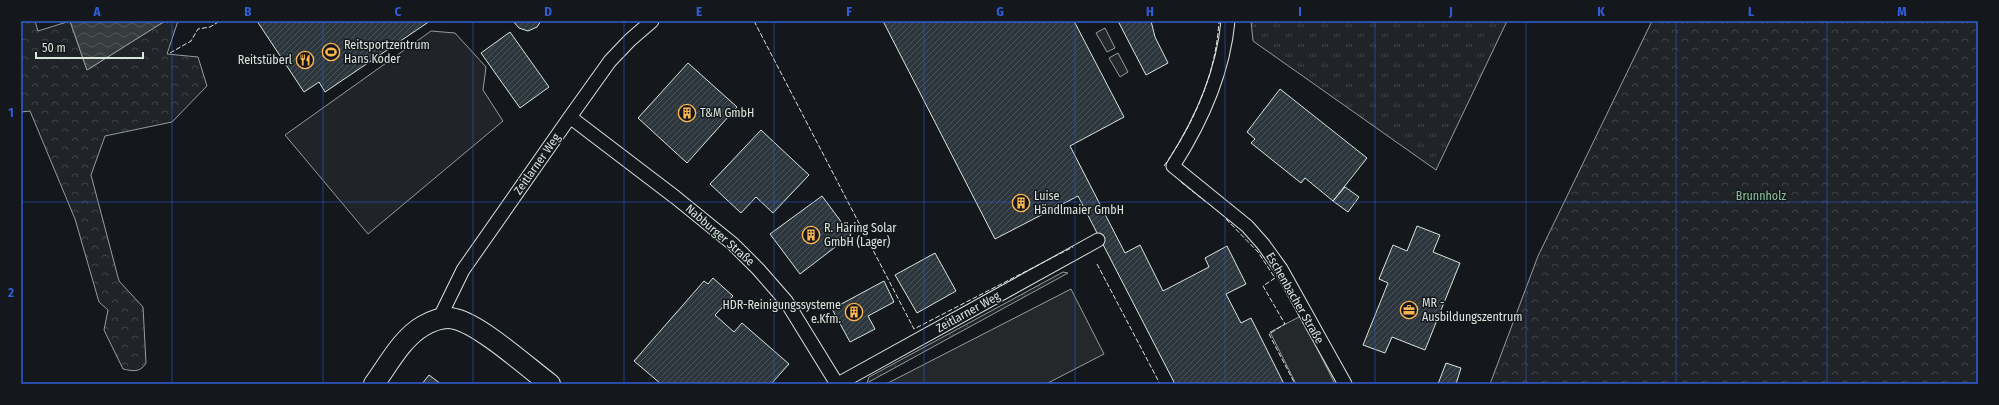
<svg xmlns="http://www.w3.org/2000/svg" width="1999" height="405" font-family="'Fira Sans Condensed',sans-serif">
<style>
.grass{fill:url(#grass-tufts);stroke:#939e99}
.forest{fill:url(#forest-crowns);stroke:#939e99}
.garden{fill:#202428;stroke:#939e99}
.parking{fill:#24282b;stroke:#939e99}
.water{fill:url(#water-waves);stroke:#939e99}
.building{fill:url(#building-hatch);stroke:#d8e6dc}
.lines{fill:none;stroke-linecap:round;stroke-linejoin:round}
.minor-casing{stroke:#d8e6dc;stroke-width:15}
.primary-casing{stroke:#d8e6dc;stroke-width:22}
.minor{stroke:#14181c;stroke-width:13}
.primary{stroke:#14181c;stroke-width:20}
.fence{stroke:#d8e6dc;stroke-width:1;stroke-dasharray:5 2;stroke-linecap:butt}
.grid{fill:none;stroke:#305dd8;stroke-width:1;stroke-opacity:0.55}
.labels{text-anchor:middle;stroke-width:3;stroke-linejoin:round;paint-order:stroke}
.poi-label{font-size:12px;fill:#d8e6dc;stroke:#14181c;text-anchor:start}
.street-label{font-size:12px;fill:#d8e6dc;stroke:#14181c}
.park-label{font-size:12px;fill:#8ac095;stroke:#14181c}
.neatline{fill:none;stroke:#305dd8;stroke-width:1.5}
.grid-label{font-size:13px;text-anchor:middle;font-weight:bold;fill:#305dd8}
</style>
<defs>
<pattern id="grass-tufts" width="24" height="20" patternUnits="userSpaceOnUse"><rect width="24" height="20" fill="#202428"/><path d="M3 7l-1-3M5 7V3M7 7l1-3M15 17l-1-3M17 17v-4M19 17l1-3" fill="none" stroke="#404447"/></pattern>
<pattern id="forest-crowns" width="20" height="18" patternUnits="userSpaceOnUse"><rect width="20" height="18" fill="#202428"/><path d="M2 6a3 3 0 1 1 6 0M12 15a3 3 0 1 1 6 0" fill="none" stroke="#404447"/></pattern>
<pattern id="water-waves" width="16" height="10" patternUnits="userSpaceOnUse"><rect width="16" height="10" fill="#363b3e"/><path d="M0 5q4-4 8 0t8 0" fill="none" stroke="#525759"/></pattern>
<pattern id="building-hatch" width="6" height="6" patternUnits="userSpaceOnUse"><rect width="6" height="6" fill="#2c363c"/><path d="M-1 1l2-2M0 6l6-6M5 7l2-2" fill="none" stroke="#4a5358"/></pattern>
</defs>
<rect width="100%" height="100%" fill="#14181c"/>
<path class="grass" d="M1251,21H1507L1436,170L1253,41Z
M1063,272L1068,273L867,383L869,377Z"/>
<path class="forest" d="M21,21H35L38,31L70,21L87,70L165,21H178L167,54L198,57L207,86L172,122L105,136L91,175L119,281L143,307L146,363C140,373 133,371 123,369L104,330L108,310L99,302L75,219L30,111L21,112Z
M1652,21H1978V384H1490L1538,256Z"/>
<path class="garden" d="M431,31L455,33L486,67L483,90L503,121L368,234L285,135Z"/>
<path class="parking" d="M1105,28L1115,48L1107,52L1096,33Z
M1118,53L1128,72L1120,77L1109,58Z
M1071,289L1104,354L1046,384H886Z
M1301,316L1335,384H1296L1270,332Z"/>
<path class="water" d="M70,21H165L87,70Z"/>
<path class="building" d="M257,21H430L325,92L319,82L304,92Z
M513,21H541L537,27L528,31L519,28Z
M883,21H1074L1124,117L1070,146L1125,253L1140,245L1163,291L1209,267L1205,258L1227,246L1246,284L1226,294L1241,323L1251,318L1284,384H1175L1078,196L995,239Z
M1118,21H1151L1155,37L1168,63L1146,75Z
M510,32L549,87L520,108L481,53Z
M688,63L737,107L687,163L638,118Z
M1280,89L1367,158L1333,201L1305,178L1301,183L1251,143L1255,139L1247,132Z
M761,130L809,175L773,213L756,197L741,213L710,184Z
M1345,187L1359,197L1348,212L1333,201Z
M822,196L851,235L800,274L770,234Z
M1417,226L1440,235L1433,252L1460,263L1425,350L1392,337L1385,353L1363,345L1388,283L1379,279L1393,245L1407,251Z
M935,253L956,291L917,313L895,275Z
M713,278L733,296L715,315L734,332L742,323L789,364L771,384H661L634,361L704,281L708,284Z
M884,281L894,302L868,316L875,329L850,342L832,309Z
M1446,363L1461,368L1456,384H1438Z
M429,375L441,384H422Z"/>
<g class="lines">
<defs>
<path id="minor" d="M1228,21C1223,74 1202,121 1173,166L1247,226L1263,244L1281,269L1345,384
M570,117L675,197L733,244L758,269L786,301L837,384
M439,319L463,270L570,117L610,61L630,40L652,21
M838,384L1098,240"/>
<path id="primary" d="M374,384C388,365 402,338 423,326C432,321 444,316 455,319C481,325 527,367 550,384"/>
</defs>
<use href="#minor" class="minor-casing"/>
<use href="#primary" class="primary-casing"/>
<use href="#minor" class="minor"/>
<use href="#primary" class="primary"/>
<path class="fence" d="M754,21L914,329L1073,247
M170,53L191,41L198,29L210,27L220,21
M1164,166C1194,123 1216,74 1219,21
M1181,182L1206,202
M1226,219L1258,252L1275,278L1263,286L1285,324L1269,334L1295,384
M1097,264L1160,384"/>
</g>
<path class="grid" d="M172,21V384M323,21V384M473,21V384M624,21V384M774,21V384M924,21V384M1075,21V384M1225,21V384M1375,21V384M1526,21V384M1676,21V384M1827,21V384M21,202H1978"/>
<defs>
<symbol id="stadium-ring" viewBox="-11 -11 22 22"><circle r="9.5" fill="#14181c" stroke="#ffb74d" stroke-width="1.5"/><path d="M0-5a6.5 5 0 1 0 0 10a6.5 5 0 1 0 0-10ZM-3.5-1.8h7v3.6h-7Z" fill="#ffb74d"/></symbol>
<symbol id="restaurant-ring" viewBox="-11 -11 22 22"><circle r="9.5" fill="#14181c" stroke="#ffb74d" stroke-width="1.5"/><path d="M-5-6h1v4h1v-4h1v4h1v-4h1v5L-1.5 .5V6h-2V.5L-5-1ZM5-6V6H3V1.5H1.5Q1.5-4 5-6Z" fill="#ffb74d"/></symbol>
<symbol id="building-ring" viewBox="-11 -11 22 22"><circle r="9.5" fill="#14181c" stroke="#ffb74d" stroke-width="1.5"/><path d="M-4-6H4V6H1V3H-1V6H-4ZM-2.5-4.3h1.7v1.8h-1.7ZM.8-4.3h1.7v1.8H.8ZM-2.5-1h1.7V.8h-1.7ZM.8-1h1.7V.8H.8Z" fill="#ffb74d"/></symbol>
<symbol id="office-ring" viewBox="-11 -11 22 22"><circle r="9.5" fill="#14181c" stroke="#ffb74d" stroke-width="1.5"/><path d="M-6-3h4V-5.5h4V-3h4V5H-6ZM-1-4.5V-3h2v-1.5ZM-6 0V1H6V0Z" fill="#ffb74d"/></symbol>
</defs>
<g fill-rule="evenodd">
<use href="#stadium-ring" x="321" y="42" width="20" height="20"/>
<use href="#restaurant-ring" x="295" y="50" width="20" height="20"/>
<use href="#building-ring" x="677" y="103" width="20" height="20"/>
<use href="#building-ring" x="1011" y="193" width="20" height="20"/>
<use href="#building-ring" x="801" y="225" width="20" height="20"/>
<use href="#office-ring" x="1399" y="300" width="20" height="20"/>
<use href="#building-ring" x="844" y="302" width="20" height="20"/>
</g>
<g class="labels">
<g class="poi-label">
<text x="344" y="49">Reitsportzentrum<tspan x="344" dy="14">Hans Koder</tspan></text>
<text x="292" y="64" text-anchor="end">Reitstüberl</text>
<text x="700" y="117">T&amp;M GmbH</text>
<text x="1034" y="200">Luise<tspan x="1034" dy="14">Händlmaier GmbH</tspan></text>
<text x="824" y="232">R. Häring Solar<tspan x="824" dy="14">GmbH (Lager)</tspan></text>
<text x="1422" y="307">MR -<tspan x="1422" dy="14">Ausbildungszentrum</tspan></text>
<text x="841" y="309" text-anchor="end">HDR-Reinigungssysteme<tspan x="841" dy="14">e.Kfm.</tspan></text>
</g>
<g class="street-label">
<text transform="translate(537 164) rotate(-55)" y="4">Zeitlarner Weg</text>
<text transform="translate(720 235) rotate(41)" y="4">Nabburger Straße</text>
<text transform="translate(1295 298) rotate(60)" y="4">Eschenbacher Straße</text>
<text transform="translate(968 312) rotate(-29)" y="4">Zeitlarner Weg</text>
</g>
<g class="park-label">
<text x="1761" y="200">Brunnholz</text>
</g>
</g>
<rect width="1999" height="405" fill="none" stroke="#14181c" stroke-width="44"/>
<path d="M36 52v6h107v-6" fill="none" stroke="#d8e6dc" stroke-width="2"/>
<text x="42" y="52" font-size="12" fill="#d8e6dc" stroke="#14181c" stroke-width="3" paint-order="stroke">50 m</text>
<rect x="22" y="22" width="1955" height="361" class="neatline"/>
<g class="grid-label">
<text x="97" y="16">A</text>
<text x="248" y="16">B</text>
<text x="398" y="16">C</text>
<text x="548" y="16">D</text>
<text x="699" y="16">E</text>
<text x="849" y="16">F</text>
<text x="1000" y="16">G</text>
<text x="1150" y="16">H</text>
<text x="1300" y="16">I</text>
<text x="1451" y="16">J</text>
<text x="1601" y="16">K</text>
<text x="1751" y="16">L</text>
<text x="1902" y="16">M</text>
<text x="11" y="117">1</text>
<text x="11" y="297">2</text>
</g>
</svg>
